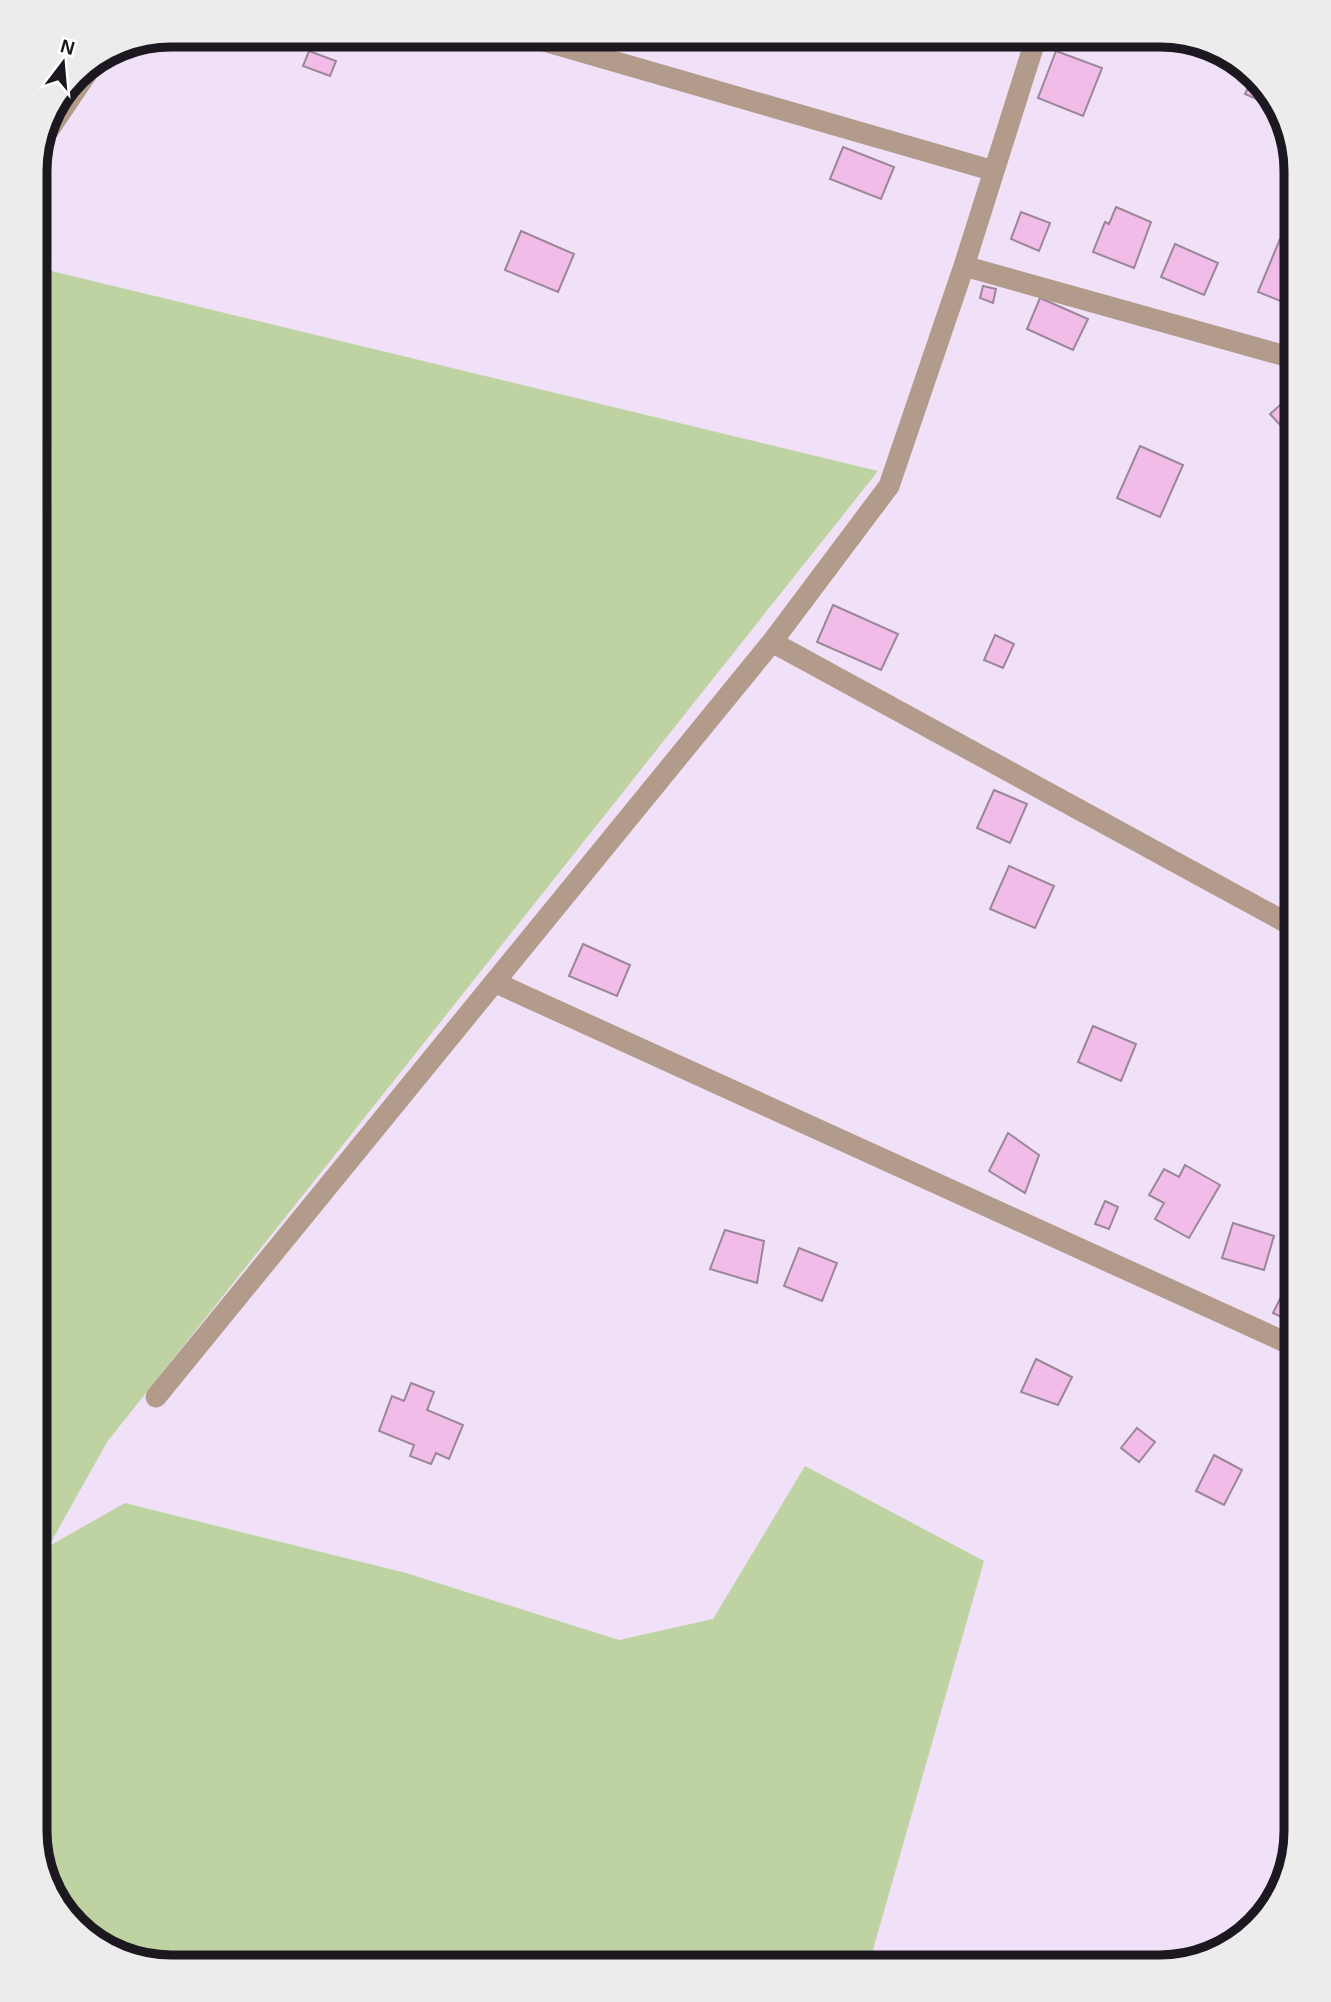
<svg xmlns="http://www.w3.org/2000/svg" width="1331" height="2002" font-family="Helvetica,sans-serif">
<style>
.green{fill:#bfd3a2}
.building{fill:#f1bde8;stroke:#9b8697;stroke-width:2}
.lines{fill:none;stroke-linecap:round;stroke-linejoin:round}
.minor{stroke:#b29b8a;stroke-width:21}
.rim{fill:none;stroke:#1d171f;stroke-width:9}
</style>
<rect width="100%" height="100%" fill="#f0e1f8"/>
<path class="green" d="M35,267L878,471L107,1442L49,1546L125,1503L406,1573L619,1640L713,1619L805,1466L984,1561L868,1967H162L103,1949L53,1899L35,1831Z"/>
<path class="building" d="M309,51L336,61L330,76L303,66Z
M1056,51L1102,68L1083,116L1038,98Z
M1253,77L1278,103L1280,109L1245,94Z
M843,147L894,167L881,199L830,179Z
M1116,207L1151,222L1134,268L1093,252L1105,222L1109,224Z
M1021,212L1050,223L1039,251L1011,239Z
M521,231L574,254L558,292L505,270Z
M1280,239L1296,246V307L1258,292Z
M1175,244L1218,263L1204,295L1161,277Z
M983,286L996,289L993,303L980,298Z
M1040,298L1088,319L1073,350L1027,329Z
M1296,391V442L1270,414Z
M1140,446L1183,465L1160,517L1117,498Z
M833,605L898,634L881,670L817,642Z
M995,635L1014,644L1003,668L984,660Z
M994,790L1027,804L1010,843L977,828Z
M1009,866L1054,886L1035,928L990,909Z
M583,944L630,965L617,996L569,976Z
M1093,1026L1136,1044L1121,1081L1078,1062Z
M1008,1133L1039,1155L1025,1193L989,1171Z
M1296,1137V1153L1289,1147Z
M1185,1165L1220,1185L1189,1238L1155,1219L1164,1203L1149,1195L1164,1169L1179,1177Z
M1105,1201L1118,1207L1109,1229L1095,1224Z
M1233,1223L1274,1236L1264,1270L1222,1258Z
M725,1230L764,1241L757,1283L710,1269Z
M799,1248L837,1263L822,1301L784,1286Z
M1289,1281L1296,1283V1324L1273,1313Z
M1036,1359L1072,1377L1058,1405L1021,1392Z
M411,1383L434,1392L427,1410L463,1425L449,1459L436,1453L431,1464L410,1456L414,1445L379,1431L392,1396L404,1401Z
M1137,1428L1155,1442L1139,1462L1121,1448Z
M1214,1455L1242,1470L1224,1505L1196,1491Z"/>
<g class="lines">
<path class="minor" d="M523,35L994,171
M40,143L96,60
M964,266L1296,359
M772,642L1296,928
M494,982L1296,1347
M156,1397L772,642L889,486L964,266L1037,35"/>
</g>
<path d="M0 0H1331V2002H0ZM171 47H1160A124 124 0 0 1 1284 171V1831A124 124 0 0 1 1160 1955H171A124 124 0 0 1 47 1831V171A124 124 0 0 1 171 47Z" fill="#edeced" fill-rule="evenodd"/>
<path class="rim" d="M171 47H1160A124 124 0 0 1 1284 171V1831A124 124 0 0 1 1160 1955H171A124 124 0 0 1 47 1831V171A124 124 0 0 1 171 47Z"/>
<g transform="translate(63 63) rotate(16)" stroke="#ffffff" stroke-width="5" paint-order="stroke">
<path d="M0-5L12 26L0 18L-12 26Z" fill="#1d171f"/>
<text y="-10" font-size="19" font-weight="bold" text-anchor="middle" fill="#1d171f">N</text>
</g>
</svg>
